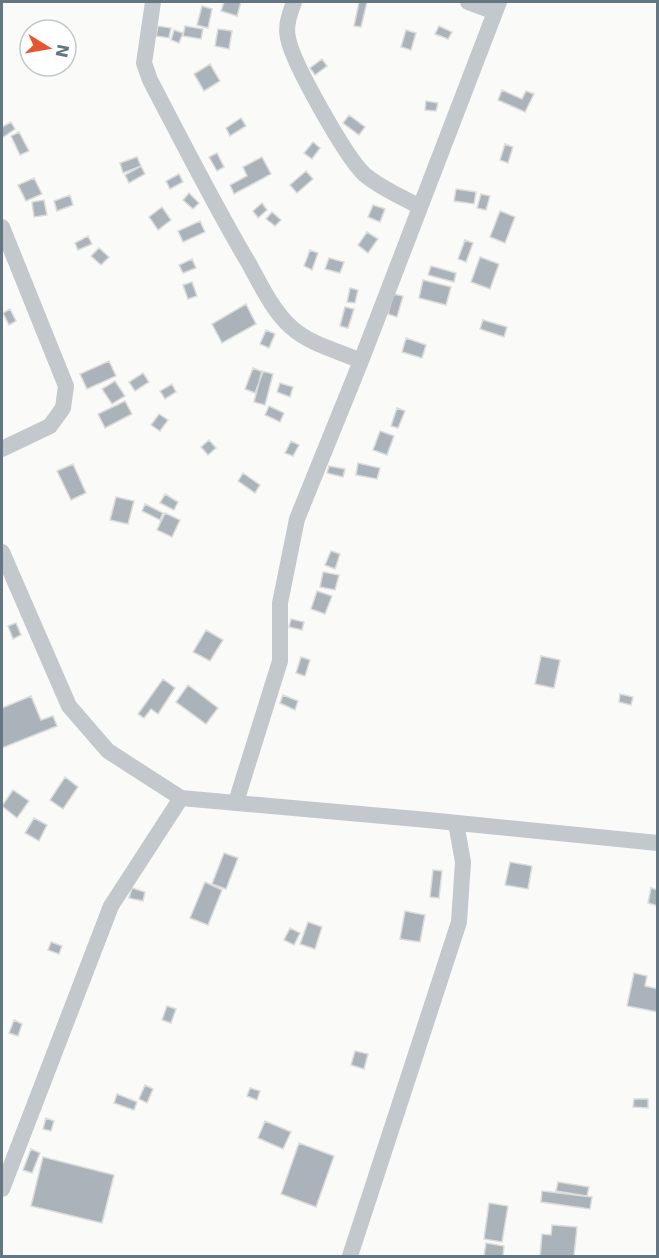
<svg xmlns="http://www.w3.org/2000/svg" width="659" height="1258" font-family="'DejaVu Sans',sans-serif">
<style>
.building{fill:#aab3b9;stroke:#dcdcda;stroke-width:1.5}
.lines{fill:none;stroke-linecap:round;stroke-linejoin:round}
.minor{stroke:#c3c8cc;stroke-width:16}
</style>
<rect width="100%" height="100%" fill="#fafaf8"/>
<path class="building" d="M224,2H241L237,16L221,11Z
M359,2H367L361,27L354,26Z
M202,6L212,9L208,28L197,25Z
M158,26L171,28L169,38L156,36Z
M185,26L203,29L201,39L183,36Z
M439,26L452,32L448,39L435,34Z
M218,29L232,31L229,49L215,46Z
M174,30L183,33L179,43L171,40Z
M406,30L416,33L411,50L401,47Z
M322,59L327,66L315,75L310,68Z
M210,64L220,81L204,91L194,74Z
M502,90L522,99L526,91L534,94L525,112L498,100Z
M426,101L438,103L436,111L425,110Z
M349,115L365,127L359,135L343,123Z
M241,118L246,126L230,136L226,128Z
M11,122L15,129L2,138V127Z
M19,132L29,151L20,155L11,136Z
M313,142L320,148L312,159L304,153Z
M505,144L513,147L508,163L500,160Z
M217,153L224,167L217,171L209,157Z
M137,157L141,166L123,173L120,163Z
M262,157L271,174L234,194L230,185L247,176L243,167Z
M141,166L145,174L129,183L125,175Z
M306,171L313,179L297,193L290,185Z
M179,174L183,182L170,189L166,181Z
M34,178L42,194L26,201L18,185Z
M456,189L476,192L474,204L454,201Z
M189,193L199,203L193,209L183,200Z
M481,194L490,196L486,210L477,208Z
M70,195L73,205L57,211L54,201Z
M44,200L47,215L34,217L32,202Z
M262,203L267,210L258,218L253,211Z
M373,205L385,209L380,222L368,217Z
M162,207L171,220L158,230L149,217Z
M500,211L515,217L505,243L490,237Z
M272,212L281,220L275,226L266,219Z
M200,221L205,232L183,242L178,231Z
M367,232L378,239L368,253L358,245Z
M88,236L92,244L78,250L75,243Z
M465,240L473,243L466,262L458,259Z
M99,248L109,257L101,265L91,256Z
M310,250L318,253L312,270L304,266Z
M480,257L499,264L490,289L471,282Z
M329,258L344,262L340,273L325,269Z
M192,259L196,268L183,273L179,265Z
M431,266L456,273L454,282L428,275Z
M423,280L451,287L446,305L419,298Z
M192,282L197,296L188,299L183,285Z
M350,288L358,290L355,303L347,302Z
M393,294L403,296L397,317L388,314Z
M246,304L256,324L222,343L212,324Z
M345,307L354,309L348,328L340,326Z
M10,309L16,321L9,325L3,313Z
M483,320L507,327L504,337L480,329Z
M266,330L275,334L269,348L260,344Z
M406,338L426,345L422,358L402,352Z
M109,361L116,376L87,389L80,374Z
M253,368L263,372L255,393L245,389Z
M262,371L273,374L265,405L254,402Z
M143,373L149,382L135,391L129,382Z
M115,381L125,396L112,404L102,389Z
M280,383L293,387L290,397L277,392Z
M172,384L176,392L165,399L160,391Z
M125,401L132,414L105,428L98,414Z
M269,406L284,413L280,422L265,415Z
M397,408L405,411L398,428L391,426Z
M159,414L168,420L160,431L151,425Z
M380,431L394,436L387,455L373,450Z
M209,440L216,448L208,455L201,447Z
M291,441L299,445L293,456L285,453Z
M358,463L380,468L377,479L356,475Z
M73,464L86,493L71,500L57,471Z
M329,466L345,469L343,477L327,473Z
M243,473L260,485L255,493L238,481Z
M165,494L178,502L174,510L160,503Z
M116,497L134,501L128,524L110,520Z
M145,504L163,513L160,520L142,511Z
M165,513L180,520L172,537L157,530Z
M331,551L340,554L335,569L325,565Z
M323,572L339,575L335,590L320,587Z
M317,591L332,596L325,614L311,609Z
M291,619L304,622L302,630L289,627Z
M16,623L21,635L13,639L8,626Z
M206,630L223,640L210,661L193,652Z
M541,656L560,660L554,688L535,684Z
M301,657L310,660L305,676L296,673Z
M163,679L175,688L158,714L151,709L144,718L138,714Z
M188,685L218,708L206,724L176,702Z
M620,694L633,697L631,705L619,702Z
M283,695L298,701L295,710L280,703Z
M31,696L41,720L53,716L57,726L2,748V708Z
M65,777L78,787L63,809L50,800Z
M13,790L29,801L17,818L2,806Z
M34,818L47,825L39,841L25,833Z
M224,853L238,858L226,889L212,884Z
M510,862L532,866L528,889L505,885Z
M433,870L442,871L439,898L430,897Z
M205,882L222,890L208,925L190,918Z
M132,888L145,892L143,901L129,898Z
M651,888L658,890V906L648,903Z
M405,911L425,915L420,942L400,939Z
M308,922L322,927L315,949L300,944Z
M290,928L300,933L294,945L284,940Z
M51,942L62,946L59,954L48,950Z
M634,973L647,976L645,986L658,989V1012L627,1006Z
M167,1006L176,1009L171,1023L162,1020Z
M14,1020L22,1024L18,1036L9,1033Z
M355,1051L368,1054L364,1069L351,1065Z
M145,1085L153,1089L147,1103L139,1099Z
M250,1088L260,1091L257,1100L247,1096Z
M117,1094L137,1102L134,1110L114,1103Z
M634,1099H648V1108L633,1107Z
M46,1118L54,1121L51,1131L43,1129Z
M265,1121L291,1132L283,1149L258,1138Z
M299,1143L334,1156L316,1207L281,1194Z
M31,1149L40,1153L32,1173L23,1170Z
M43,1157L114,1175L102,1223L31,1206Z
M558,1182L589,1187L587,1196L556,1191Z
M542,1191L592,1197L590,1209L541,1202Z
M489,1203L508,1206L502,1242L484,1239Z
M552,1225L577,1227L574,1256H540L542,1234L551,1235Z
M486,1243L504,1246L503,1256H484Z"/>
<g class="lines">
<path class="minor" d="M153,2L144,63L150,80C182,141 213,203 248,262C260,283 272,310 291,327C309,344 339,351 361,361
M294,2C290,13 285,26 288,38C292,62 346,157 364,174C380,188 402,197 420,207
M468,2L495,12
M2,227L66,386L63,408L50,426L2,449
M2,552L69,706L108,751L181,798L428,820L658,843
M236,802L280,661V603L297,519L361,361L499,2
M2,1189L111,906L181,798
M350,1256L459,922L463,862L456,823"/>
</g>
<rect width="659" height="1258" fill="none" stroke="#657683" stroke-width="6"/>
<g transform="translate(48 48) rotate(101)"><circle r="28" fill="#ffffff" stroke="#c1c8cd" stroke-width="1.5"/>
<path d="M0-4.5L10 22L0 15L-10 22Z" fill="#e4572e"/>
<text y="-9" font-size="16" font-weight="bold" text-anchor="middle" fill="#657683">N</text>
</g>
</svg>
